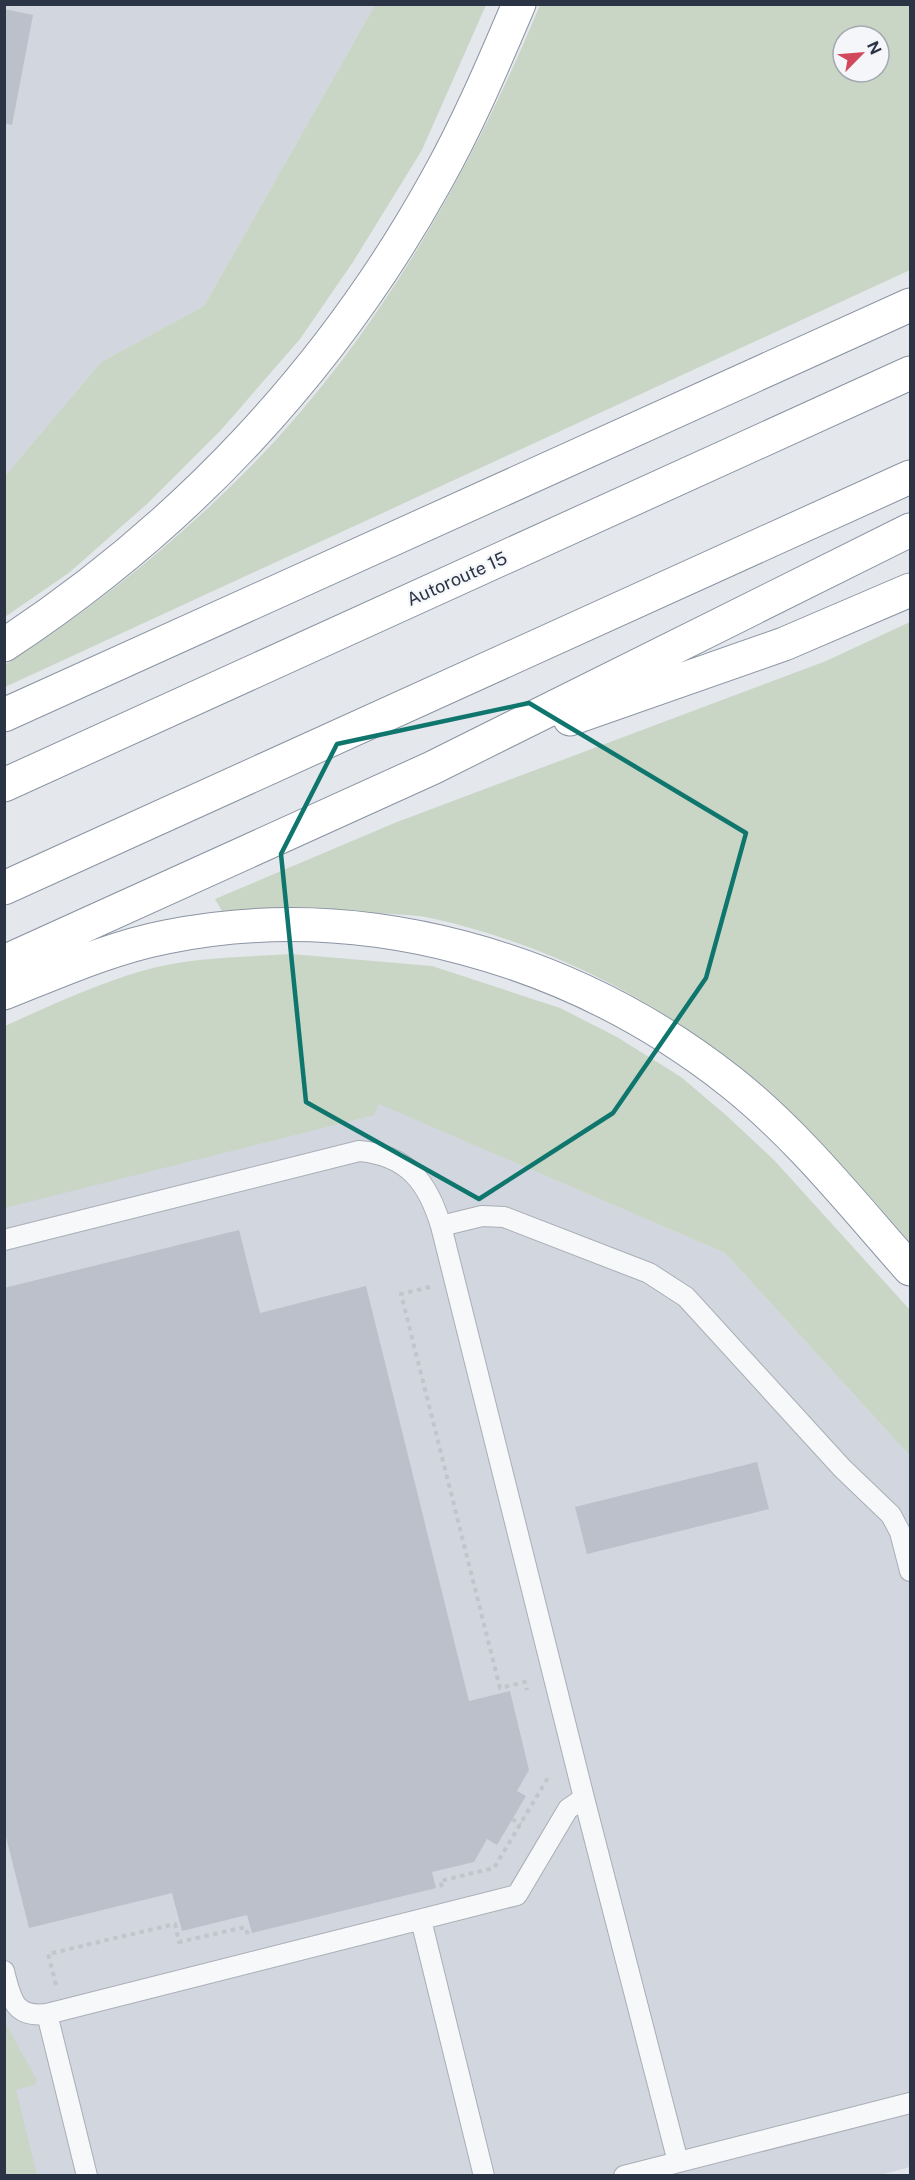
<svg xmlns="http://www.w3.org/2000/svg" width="915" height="2180" font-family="'Public Sans',sans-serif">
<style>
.built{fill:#d2d6de}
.green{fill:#c9d6c5;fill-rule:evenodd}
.building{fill:#bbc0ca}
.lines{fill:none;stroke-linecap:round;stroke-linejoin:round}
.service-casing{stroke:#a9aeb7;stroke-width:22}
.motorway-casing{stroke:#8b94a3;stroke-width:35}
.path{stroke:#c2c5cb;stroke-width:4;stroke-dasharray:4.5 4.5;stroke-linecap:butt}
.service{stroke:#f7f8fa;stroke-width:20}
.motorway{stroke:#fff;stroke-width:33}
.marked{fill:none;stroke:#0f766e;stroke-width:4.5;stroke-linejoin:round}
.labels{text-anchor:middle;stroke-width:4.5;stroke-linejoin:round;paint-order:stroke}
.street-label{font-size:18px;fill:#2b3445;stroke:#f4f6f9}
</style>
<rect width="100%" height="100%" fill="#e4e7ec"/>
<path class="built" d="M5,5H375L204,306L101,362L5,476Z
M357,1094L725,1253L910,1456V2167L876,2176L5,2175L4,1134Z"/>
<path class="green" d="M375,5H486L422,150L353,262L300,339L221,430L148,503L70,572L5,617V476L101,362L204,306Z
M540,5H910V270L5,687V665C85,614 160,555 228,489C367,356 467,181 540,5ZM843,36H879V72H843Z
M910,622V1242C866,1191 819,1139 769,1094C676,1009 558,947 435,919C420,915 404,915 390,914C334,909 277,908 222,911L215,899L397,822L826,661Z
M291,954L432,966L560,1008L617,1037L681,1077L727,1116L774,1160L910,1310V1456L725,1253L379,1104L374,1115L5,1208V1026C51,1005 97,984 145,970C191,957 244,957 291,954Z
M4,2021L37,2080L36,2084L16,2090L37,2175H5Z"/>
<path class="building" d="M4,9L33,15L12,125L4,123Z
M239,1230L260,1313L366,1286L469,1701L510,1691L529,1770L517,1791L526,1796L497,1845L487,1839L474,1862L432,1872L436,1888L252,1933L247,1915L182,1931L172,1893L29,1928L4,1829V1288Z
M757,1462L769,1509L587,1554L575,1507Z"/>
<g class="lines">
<defs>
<path id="service" d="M4,1240L359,1151C408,1155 428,1183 441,1226
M584,1798L678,2162
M421,1920L484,2176
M4,1971C11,1999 14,2018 47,2014L517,1895L568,1809L584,1798L441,1226L482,1216L504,1217L649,1273L686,1297L842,1468L891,1515L900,1532L910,1571
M47,2014L87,2176
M624,2176L910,2103"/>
<path id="motorway" d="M4,645C184,527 332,369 436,181C468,124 493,65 519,4
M4,715L910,305
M570,719L784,644L910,590
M4,785L910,373
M4,888L910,477
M4,962L432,768L910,530
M4,993C57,972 110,948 166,937C364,897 574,958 731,1082C799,1136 853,1205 910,1269"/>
</defs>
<use href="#service" class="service-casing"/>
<use href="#motorway" class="motorway-casing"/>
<path class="path" d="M430,1287L401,1294L500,1688L525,1682L527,1690
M512,1819L521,1824
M442,1887L440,1881L494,1868L549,1776
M56,1985L48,1954L175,1924L179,1942L245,1927L249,1937"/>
<use href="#service" class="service"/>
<use href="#motorway" class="motorway"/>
</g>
<path class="marked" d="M529,703L746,833L706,978L613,1113L479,1199L306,1102L281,854L337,744Z"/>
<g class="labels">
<g class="street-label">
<text transform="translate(457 579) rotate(-24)" y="6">Autoroute 15</text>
</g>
</g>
<rect width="915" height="2180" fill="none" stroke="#2b3445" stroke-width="12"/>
<g transform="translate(861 54) rotate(65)"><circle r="28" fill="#f4f6f9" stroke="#a4a8b1" stroke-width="1.5"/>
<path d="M0-4.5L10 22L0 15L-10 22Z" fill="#d1495b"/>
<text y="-9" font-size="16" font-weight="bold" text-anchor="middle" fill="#2b3445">N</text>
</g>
</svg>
